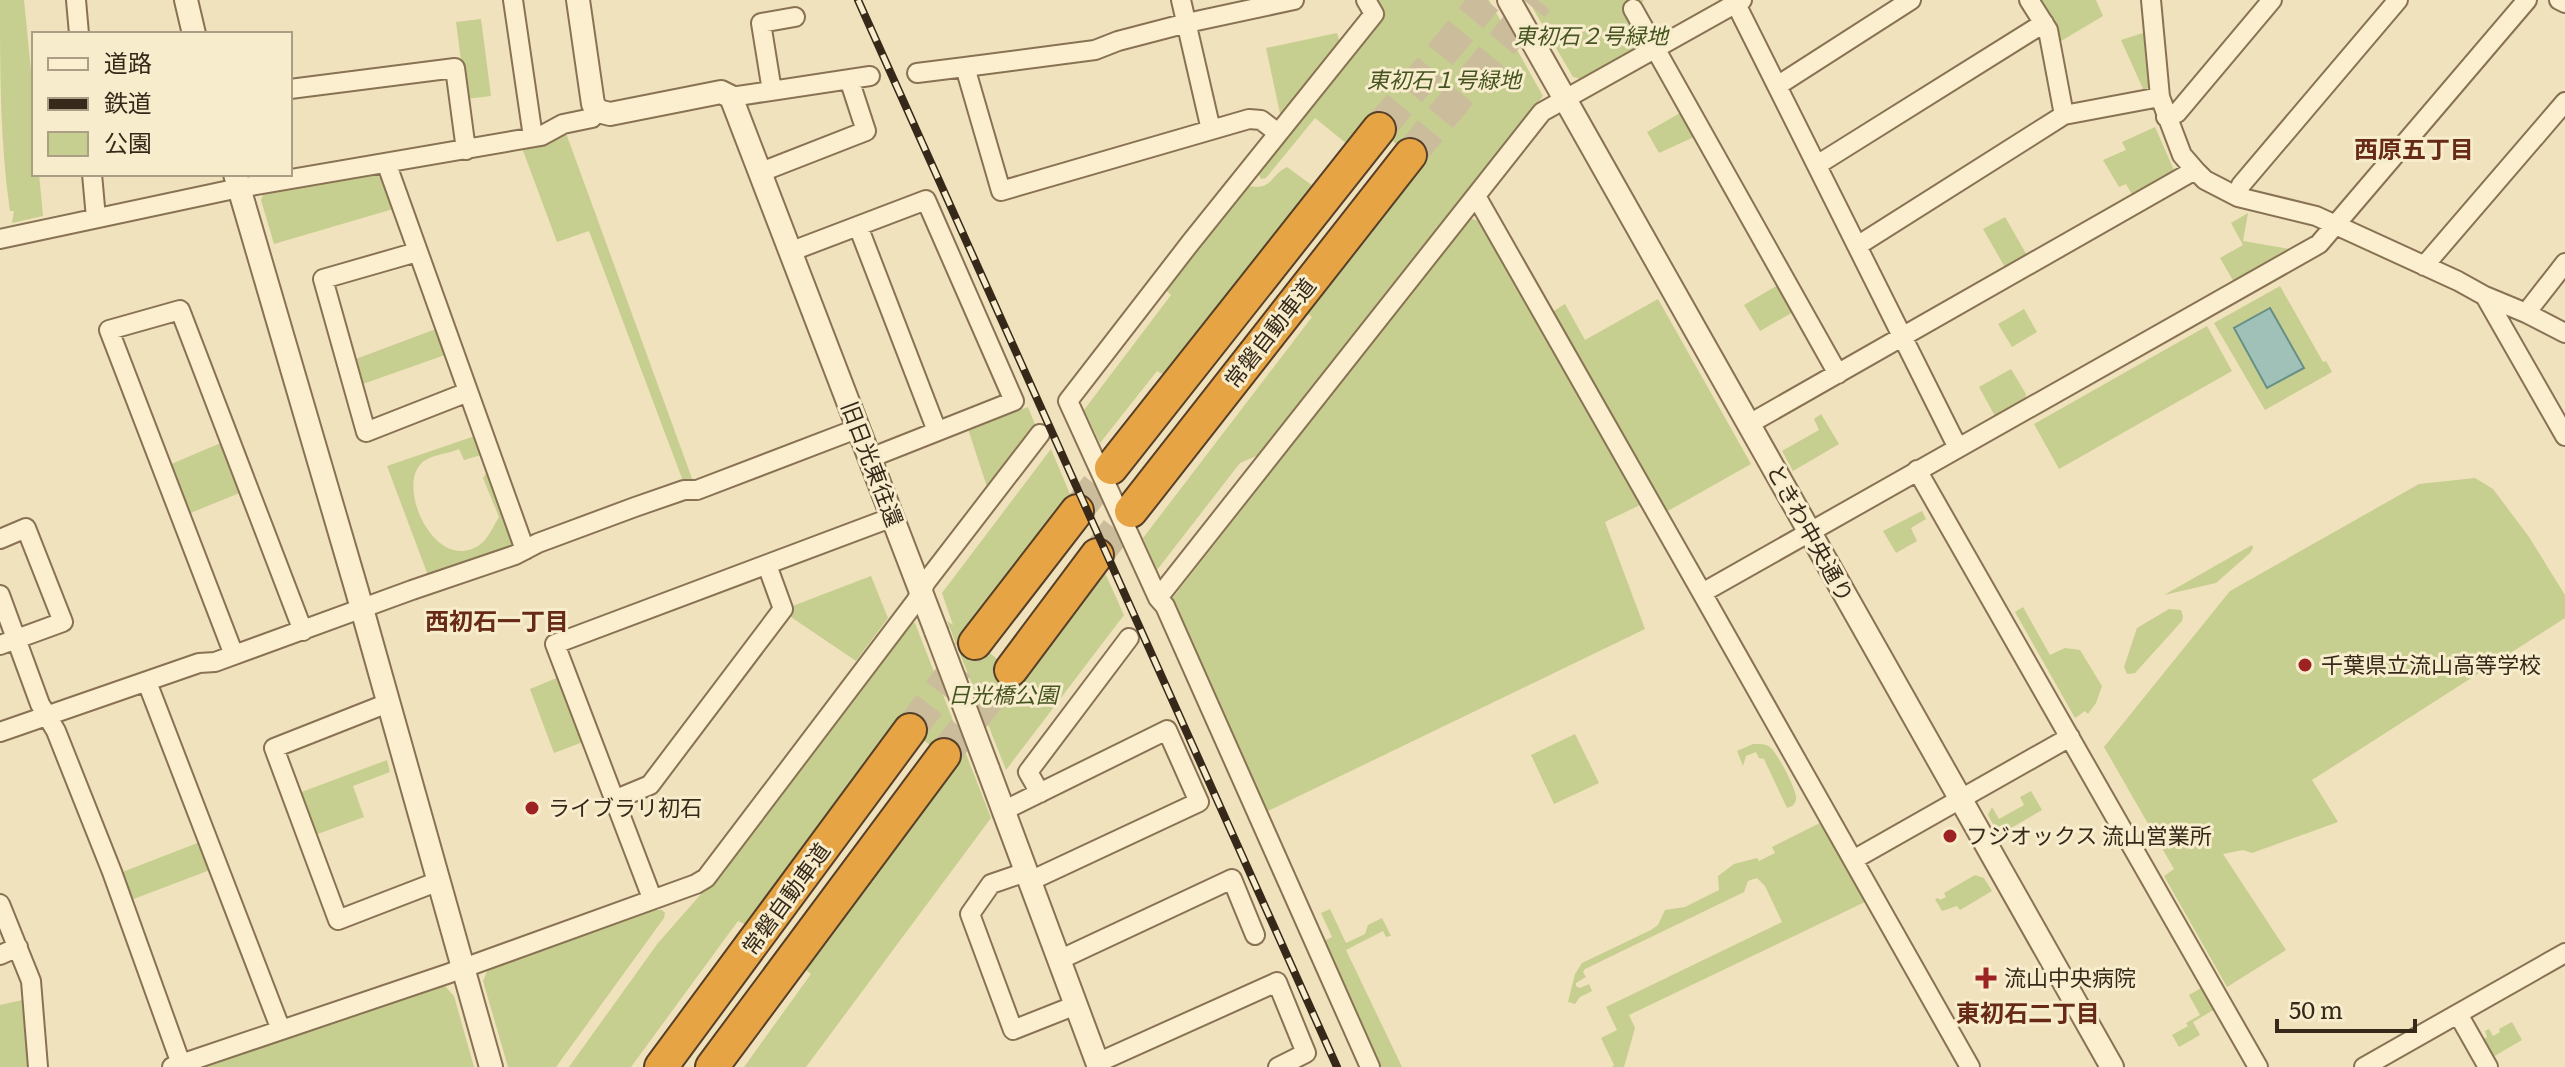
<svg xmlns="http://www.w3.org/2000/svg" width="2565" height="1067" font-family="Literata,'Noto Sans JP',serif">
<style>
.green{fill:#c6cf8f}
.water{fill:#a0c1b8;stroke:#678f86;stroke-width:2}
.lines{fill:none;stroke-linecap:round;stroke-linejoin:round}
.motorway-tunnel{stroke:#cbbd9c;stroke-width:32;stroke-dasharray:32 16;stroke-linecap:butt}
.minor-casing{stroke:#897254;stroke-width:22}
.tertiary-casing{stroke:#897254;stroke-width:26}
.motorway-casing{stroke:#563f29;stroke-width:36}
.minor{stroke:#fbefcf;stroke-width:18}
.tertiary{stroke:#fbefcf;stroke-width:22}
.motorway{stroke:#e7a445;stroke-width:32}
.rail-casing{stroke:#37291a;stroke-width:8}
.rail{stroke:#f7eccc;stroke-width:5;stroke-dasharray:15;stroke-linecap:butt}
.tertiary-bridge-casing{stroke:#897254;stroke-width:26;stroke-linecap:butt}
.tertiary-bridge{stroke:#fbefcf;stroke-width:22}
.poi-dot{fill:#9c2321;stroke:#f7eccc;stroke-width:3}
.labels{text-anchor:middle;stroke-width:6;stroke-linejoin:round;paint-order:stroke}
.park-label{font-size:22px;font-style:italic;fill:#465520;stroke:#f7eccc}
.street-label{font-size:22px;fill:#37291a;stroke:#f7eccc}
.poi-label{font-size:22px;fill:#37291a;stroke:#f7eccc;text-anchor:start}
.neighbourhood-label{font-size:24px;font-weight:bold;fill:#662a17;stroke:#f7eccc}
</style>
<rect width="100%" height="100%" fill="#f0e2bc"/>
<path class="green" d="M0,0H24L34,101V174H39L43,216L12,223L14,211H10C0,143 0,70 0,0Z
M1376,0H1489L1543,96L1261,454L1240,463L1157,570L1143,538L1312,317L1308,314L1423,167L1367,119L1347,144L1315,118L1266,178L1261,179L1258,173L1384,14Z
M1528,0H1644L1639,5L1640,38L1637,51L1585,80L1573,77Z
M2036,0H2096L2103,16L2056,44Z
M481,19L491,96L466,99L456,22Z
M2146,32L2151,85L2144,91L2121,40Z
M1337,33L1340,44L1281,118L1266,48Z
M1680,113L1694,137L1659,153L1647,132Z
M2155,127L2174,170L2173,176L2134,198L2126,184L2119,187L2103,160L2126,150L2122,142Z
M566,133L694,484L683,481L589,231L557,242L522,148L546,144Z
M1287,167L1313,186L1164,375L1157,371L1100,443L1084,410L1171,295L1164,288L1247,186C1274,190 1268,177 1287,167Z
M372,172L382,179L393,209L274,244L261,200L264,192Z
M2248,213L2243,241L2289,249V251L2234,282L2220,258L2243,245L2231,223Z
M2005,217L2028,257L2006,269L1983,229Z
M1470,218L1484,223L1642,504L1605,522L1645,629L1266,812L1171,600Z
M1778,285L1793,312L1760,331L1744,305Z
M2280,286L2323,362L2326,361L2332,372L2265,410L2214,323Z
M1658,299L1751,464L1666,512L1552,312L1565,304L1585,340Z
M2024,309L2037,332L2012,347L1998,324Z
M2207,326L2232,371L2059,469L2034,424Z
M436,329L445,355L360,385L353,360Z
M2011,369L2026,394L2025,399L1995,416L1979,387Z
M1028,407L1036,427L988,490L968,429Z
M1821,414L1839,444L1793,471L1782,451L1819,430L1814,419Z
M475,436L481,455L464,460L459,449C446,455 428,454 419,466C398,494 439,577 482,543C489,537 494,525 499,517L483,478L487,472L514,543L511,551L429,578L387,466Z
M223,442L242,492L188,514L169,465Z
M1051,449L1070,494L964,633L1024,680L1105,573L1124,615L1006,770L947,621L953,625L942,593Z
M2475,478L2493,489L2529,537L2565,595V618L2312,780L2338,822L2252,853L2243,850L2223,854L2286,950L2227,987L2164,876L2174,869L2104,747L2230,591L2419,484Z
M1922,511L1926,519L1911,528L1917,541L1896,553L1883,531Z
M2252,545L2253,548L2250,553L2216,583L2164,595Z
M871,576L888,618L856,661L788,615L790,607Z
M2023,607L2050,655L2065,648L2080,650L2102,686L2096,703L2088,714L2085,711L2075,718L2015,612Z
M2169,609L2181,610L2183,616L2182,621L2135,673L2127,674L2124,667L2137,628Z
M908,623H915L991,818L806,1067H744L811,974L805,969L957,765L899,722L746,925L738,921L631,1067H569L658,943L709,885Z
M559,677L583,742L554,753L530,689Z
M1575,734L1599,783L1554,804L1531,755Z
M1753,744C1759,744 1766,743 1771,748C1778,755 1798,791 1796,800C1794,806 1792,806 1787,808L1764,759L1759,758L1756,752L1746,756L1743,766L1737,751Z
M387,760L390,772L353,786L364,817L315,835L299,793Z
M2031,791L2042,810L1999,835L1988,815L1992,807L1999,819L2024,805L2020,797Z
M1822,822L1867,901L1629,1015L1635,1028L1624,1067H1612L1614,1065L1601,1038L1617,1030L1606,1007L1782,922L1765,886L1757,878L1748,881L1744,892L1585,969L1583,972L1586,977L1576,983V986L1580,988L1589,984L1592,991L1580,997L1575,1004L1568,1002L1575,974L1582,963L1651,930L1658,925L1665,910L1685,907L1719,890L1718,876L1734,864L1757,858L1759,861L1775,853L1772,847Z
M200,842L210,870L131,900L120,873Z
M1975,875L1984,878L1992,891L1960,910L1957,906L1942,911L1935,899L1938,898L1940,900L1946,897L1944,893Z
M1330,909L1346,943L1365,934L1368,925L1382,918L1391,936L1386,937L1383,931L1346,950L1402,1067H1381L1355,1014L1324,941L1332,937L1321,913Z
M649,910H662L665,913L664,918L556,1067H508L483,981L488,969Z
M444,985L454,996L474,1067H204Z
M2203,987L2215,1009L2193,1022L2200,1035L2179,1047L2172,1035L2188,1026L2186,1023L2200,1015L2189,995Z
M27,999L33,1067H0V1005Z
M2512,1022L2522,1040L2491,1058L2481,1040L2487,1037L2485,1031L2489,1029L2493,1036L2500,1032L2499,1029Z"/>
<path class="water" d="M2270,308L2304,368L2267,388L2234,328Z"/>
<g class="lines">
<path class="motorway-tunnel" d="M1379,129L1486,0
M1410,155L1538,0
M1077,511L1111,468
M1097,555L1131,511
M910,730L975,643
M944,755L1011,670"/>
<defs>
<path id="minor" d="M76,0L79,34
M513,0L533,137
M1181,0L1211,130
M1366,0L1374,14L1191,242L1068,401L1158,598L1165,606L1370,1067
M1734,0L1958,448
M2029,0L2048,30L2064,115
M2151,0L2160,97L2182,155L2195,170L2205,180L2238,197L2316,216L2458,281L2485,296L2565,436
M2559,0L2565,3
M1633,9L1838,374
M917,73L965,67
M1777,86L1911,0
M290,89L455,68L466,150
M772,91L761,23L795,17
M731,97L870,76
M2166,117L2177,113L2272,0
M1278,133L1261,120L1249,119L1001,191L965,67L1095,50L1118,41L1187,23L1294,0
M387,165L525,550
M1817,165L2044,23
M761,172L866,131L849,79
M92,174L96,218
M1476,196L1702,593L2319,244L2527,0
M2238,197L2241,185L2398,0
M858,226L937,431
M0,239L239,188L541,136L563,124L592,118L598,111
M1857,246L2064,115L2160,97
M792,251L926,200L1014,401L870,458
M417,252L323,279L366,432L468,392
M2424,266L2565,102
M2485,296L2526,313L2565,263
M2526,313L2565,333
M1749,424L2195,170
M1917,470L2258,1067
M0,539L26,528L63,622L0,645
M1702,593L1970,1067
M0,595L40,704L56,731L112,872L181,1064
M1158,598L1542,112L1742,0
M234,655L109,330L180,310L303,631
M147,682L281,1030
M388,703L274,748L338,920L439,881
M0,732L199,663L215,662L412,590L515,555L538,543L635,507L684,490H697L859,428
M1040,793L1028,772L1129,638
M614,800L650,785L783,609L767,565
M1003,811L1167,730L1199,802L1030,881
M1853,860L2070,737
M1026,872L991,884L970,914L1013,1030L1076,1005
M652,898L555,644L893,517
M0,904L31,981L38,1067
M0,955L18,947
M1059,960L1232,879L1255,935
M2458,1014L2488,1067
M1097,1063L1277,982L1306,1053L1278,1067
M172,1067L447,974L696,884L706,878L916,601L926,582L1040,434
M2364,1067L2565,953"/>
<path id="tertiary" d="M186,0L194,34
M578,0L593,104L598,111L610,114L721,92L731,97L936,631
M1509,0L2112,1067
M235,174L357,591L491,1067
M988,769L1099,1067"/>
<path id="motorway" d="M1111,468L1379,129
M1131,511L1410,155
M975,643L1077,511
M1011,670L1097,555
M661,1067L910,730
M712,1067L944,755"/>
</defs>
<use href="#minor" class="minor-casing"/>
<use href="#tertiary" class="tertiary-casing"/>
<use href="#motorway" class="motorway-casing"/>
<use href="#minor" class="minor"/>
<use href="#tertiary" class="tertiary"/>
<use href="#motorway" class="motorway"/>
<defs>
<path id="rail" d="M858,0L1337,1067"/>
</defs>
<use href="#rail" class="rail-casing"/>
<use href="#rail" class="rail"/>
<defs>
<path id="tertiary-bridge" d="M936,631L988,769"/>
</defs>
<use href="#tertiary-bridge" class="tertiary-bridge-casing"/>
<use href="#tertiary-bridge" class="tertiary-bridge"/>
</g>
<g class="poi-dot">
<circle cx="2305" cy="665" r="8"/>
<circle cx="532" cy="808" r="8"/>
<circle cx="1950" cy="836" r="8"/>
<path d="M1982 966h8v8h8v8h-8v8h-8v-8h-8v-8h8z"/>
</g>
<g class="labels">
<g class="park-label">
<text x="1591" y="44">東初石２号緑地</text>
<text x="1444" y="88">東初石１号緑地</text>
<text x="1003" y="703">日光橋公園</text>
</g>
<g class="street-label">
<text transform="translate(1270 333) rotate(-52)" y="8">常磐自動車道</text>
<text transform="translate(872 464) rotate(69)" y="8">旧日光東往還</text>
<text transform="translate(1810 533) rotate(61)" y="8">ときわ中央通り</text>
<text transform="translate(786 899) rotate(-54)" y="8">常磐自動車道</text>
</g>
<g class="poi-label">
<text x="2321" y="673">千葉県立流山高等学校</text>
<text x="548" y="816">ライブラリ初石</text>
<text x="1966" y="844">フジオックス 流山営業所</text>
<text x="2004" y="986">流山中央病院</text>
</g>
<g class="neighbourhood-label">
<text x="2414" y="158">西原五丁目</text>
<text x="497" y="630">西初石一丁目</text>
<text x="2028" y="1022">東初石二丁目</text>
</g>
</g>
<rect x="32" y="32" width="260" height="144" fill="#f7eccc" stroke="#aa9e85" stroke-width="2"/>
<rect x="48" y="58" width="40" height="12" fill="#fbefcf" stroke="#aa9e85" stroke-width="2"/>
<text x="104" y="72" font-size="24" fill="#37291a">道路</text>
<rect x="48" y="98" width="40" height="12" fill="#37291a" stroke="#aa9e85" stroke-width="2"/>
<text x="104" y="112" font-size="24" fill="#37291a">鉄道</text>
<rect x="48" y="132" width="40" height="24" fill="#c6cf8f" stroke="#aa9e85" stroke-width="2"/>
<text x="104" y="152" font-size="24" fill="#37291a">公園</text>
<path d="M2277 1019v12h138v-12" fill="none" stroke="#37291a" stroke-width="4"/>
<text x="2289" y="1019" font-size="24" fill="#37291a" stroke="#f7eccc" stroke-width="6" paint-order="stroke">50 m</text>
</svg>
